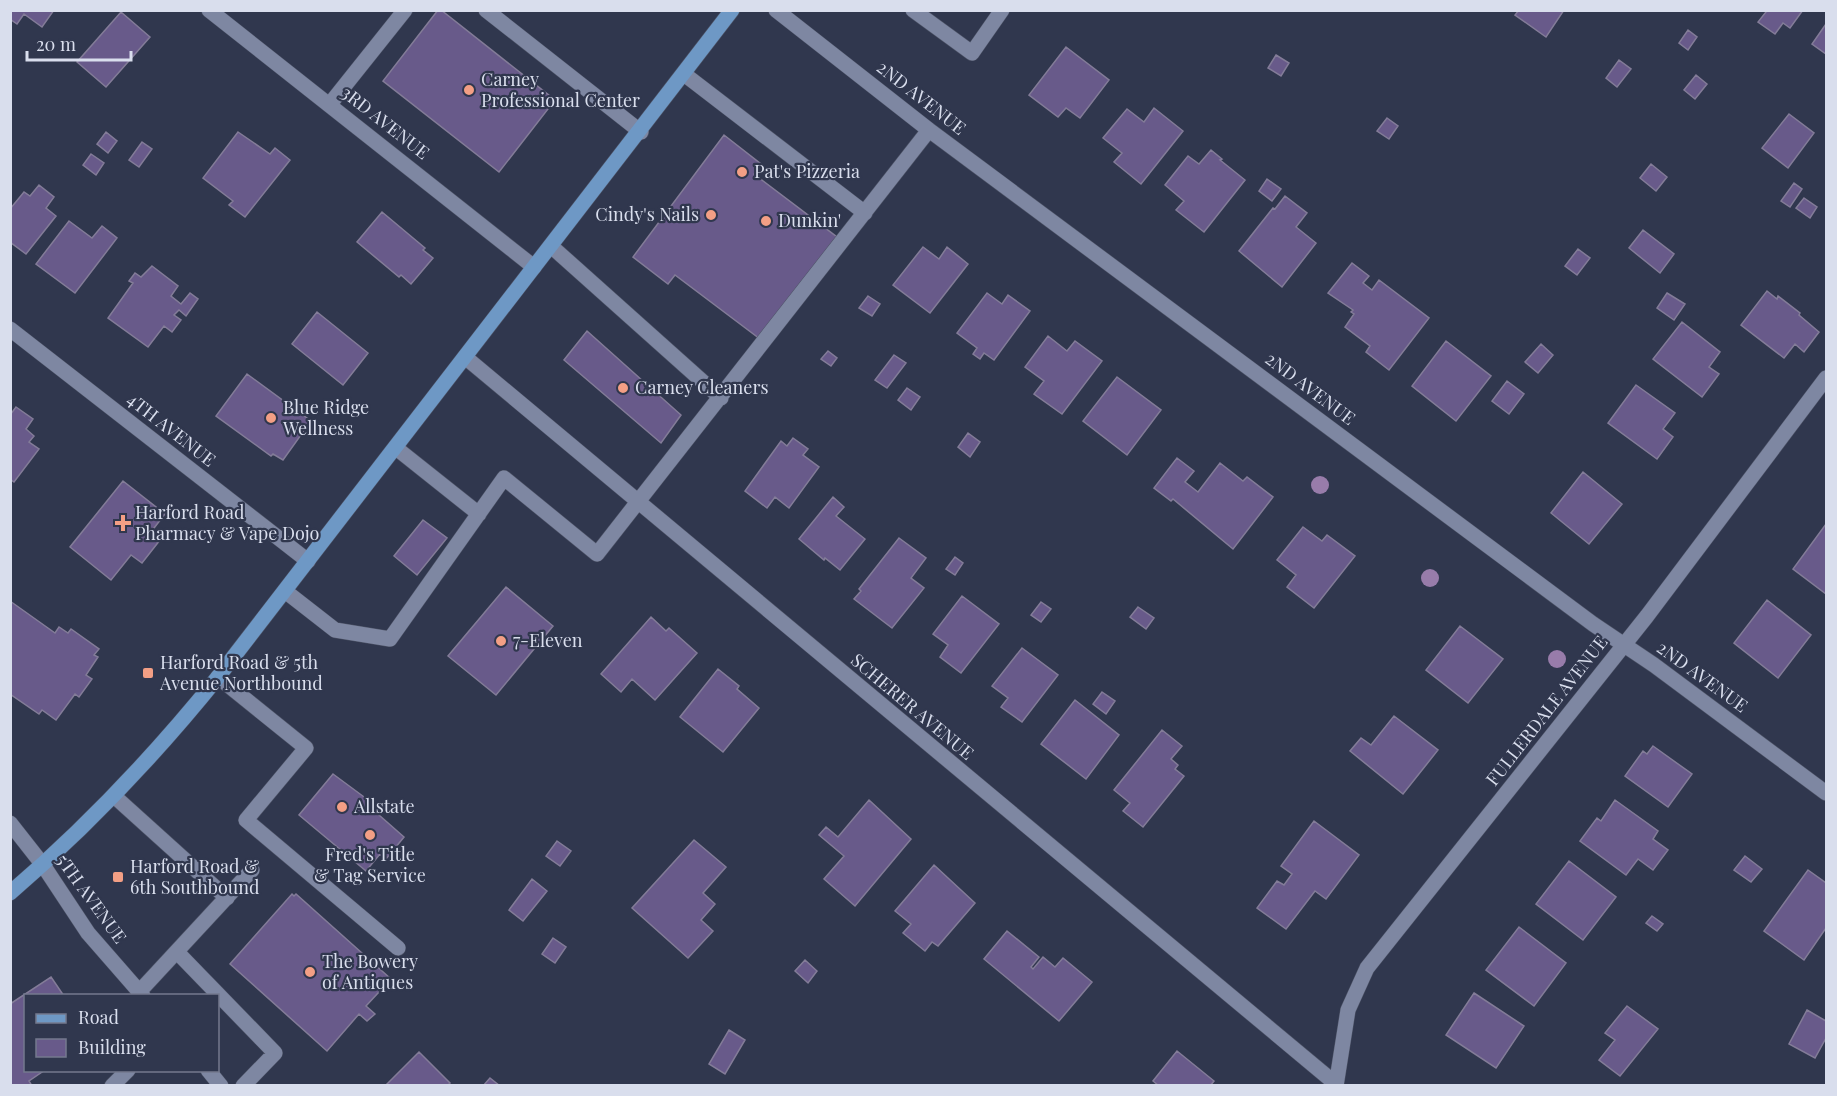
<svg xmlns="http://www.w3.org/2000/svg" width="1837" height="1096" font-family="'Playfair Display',serif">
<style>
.building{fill:#685a8a;stroke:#837c98;stroke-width:1.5}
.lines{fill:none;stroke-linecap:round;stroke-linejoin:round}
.minor-casing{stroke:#4e5467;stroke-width:16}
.major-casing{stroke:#4e5467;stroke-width:16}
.minor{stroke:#7e87a2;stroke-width:15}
.major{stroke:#6e98c5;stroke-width:15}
.tree{fill:#987caa}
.poi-dot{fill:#f39f85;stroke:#30374e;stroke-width:2}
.labels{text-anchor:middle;stroke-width:4.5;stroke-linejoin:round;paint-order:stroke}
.poi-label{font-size:18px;fill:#d9deed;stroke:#30374e;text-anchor:start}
.street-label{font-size:18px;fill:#d9deed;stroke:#30374e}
</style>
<rect width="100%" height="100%" fill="#30374e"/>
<path class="building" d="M10,10H54L42,27L24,14L17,24L10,19Z
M438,10H441L555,100L499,172L383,81Z
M1519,10H1564L1546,37L1515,15Z
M1765,10H1803L1790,28L1783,23L1775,34L1758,22L1766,12Z
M121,12L150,37L106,87L77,62Z
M1826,24V54L1812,44Z
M1688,30L1697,37L1688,50L1679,43Z
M1066,47L1109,80L1080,118L1066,108L1058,117L1029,95Z
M1276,55L1289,63L1281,76L1268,68Z
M1619,60L1631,69L1617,87L1606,78Z
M1696,75L1707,84L1695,99L1684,90Z
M1154,108L1183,131L1141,184L1114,162L1122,153L1103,138L1127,109L1144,122Z
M1789,114L1814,133L1788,168L1762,148Z
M1387,118L1398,126L1389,139L1377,131Z
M106,132L117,141L108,153L97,144Z
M238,132L270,154L275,148L290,160L245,217L229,205L233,201L203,178Z
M724,135L761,164L754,174L837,237L760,339L675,275L668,284L633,257Z
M142,142L152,149L139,167L129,160Z
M1211,150L1222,159L1220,160L1245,180L1204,232L1176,210L1184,201L1165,185L1188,156L1199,164Z
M91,154L104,163L96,175L83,165Z
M1651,164L1667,177L1656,191L1640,178Z
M1267,179L1281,189L1272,201L1259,191Z
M1794,183L1802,189L1790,207L1781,201Z
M39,185L54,197L46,208L56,216L26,254L10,242V209L24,192L30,196Z
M1285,196L1307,213L1296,227L1316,243L1282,287L1239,251L1273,208L1275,209Z
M1804,198L1817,207L1810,218L1796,208Z
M382,212L425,248L423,250L433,258L411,284L401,275L399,277L357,242Z
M69,221L92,238L102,226L117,238L75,293L36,264Z
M1643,230L1674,254L1660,273L1629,248Z
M923,247L939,259L947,247L968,264L930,313L893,285Z
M1578,249L1590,258L1577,275L1565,266Z
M1352,263L1369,276L1363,283L1372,290L1379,280L1429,318L1389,370L1366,352L1370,346L1345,327L1354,314L1351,312L1353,310L1328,293Z
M152,266L178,286L171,296L181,304L190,293L198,299L186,316L179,310L174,315L181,320L172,332L164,326L148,347L108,318L133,283L129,281L135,273L141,277Z
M1767,291L1777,299L1778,296L1800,313L1799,315L1819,332L1804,352L1795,344L1784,358L1741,325Z
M987,293L1002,304L1008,295L1030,311L994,360L984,353L980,359L973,354L977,348L957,333Z
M1667,293L1685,304L1674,320L1657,308Z
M868,296L880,304L872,316L859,308Z
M317,312L368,353L343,385L292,344Z
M1682,322L1720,352L1709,367L1719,374L1702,397L1653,359Z
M587,331L681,415L661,443L564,360Z
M1048,336L1067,351L1075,341L1102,361L1062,414L1034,394L1044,381L1025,367Z
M1446,341L1491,376L1456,421L1412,386Z
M1541,344L1553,355L1538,373L1525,362Z
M828,351L837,358L831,366L821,359Z
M894,355L906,363L887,388L875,380Z
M247,374L311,421L283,460L273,454L271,456L216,416Z
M1117,377L1161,410L1127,455L1083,421Z
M1507,381L1524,394L1509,414L1492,401Z
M1636,385L1675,413L1663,429L1673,437L1657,459L1608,423Z
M907,388L920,397L911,410L898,400Z
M16,407L33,419L26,429L34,436L29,442L39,449L14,482L10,479V415Z
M968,433L980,442L970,457L958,447Z
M793,438L808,449L803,455L819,467L789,508L775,497L767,508L745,491L781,441L787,446Z
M1177,458L1194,471L1185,482L1198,492L1220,463L1243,481L1247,477L1273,497L1233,549L1173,499L1171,501L1154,488Z
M1583,472L1622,504L1589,544L1551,513Z
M123,481L165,514L151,532L160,540L142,563L131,555L111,580L70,547Z
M833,497L844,507L836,516L865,539L840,570L825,558L824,560L799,539Z
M423,520L447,538L417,575L394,556Z
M1826,524V594L1793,569Z
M1303,527L1322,541L1327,535L1355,556L1314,608L1287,587L1296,575L1277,560Z
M899,538L926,558L911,578L924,588L892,628L854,599L861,591L859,589Z
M955,557L963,563L955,575L946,569Z
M506,587L553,626L496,695L448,656Z
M962,596L999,624L961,673L940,657L948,645L933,634Z
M1767,600L1811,635L1778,678L1734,643Z
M10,601L55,633L59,627L68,633L71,629L99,649L94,655L98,657L86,675L92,679L79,697L75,694L56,720L42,710L39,714L10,694Z
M1041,602L1051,609L1041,622L1031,615Z
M1138,607L1154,618L1146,629L1130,617Z
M651,617L666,631L669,628L697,653L655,700L632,679L621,692L601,674Z
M1460,626L1503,659L1468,703L1426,670Z
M1022,648L1058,675L1022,722L1001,707L1008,698L992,686Z
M718,669L739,686L737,689L759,708L723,752L680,717Z
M1102,692L1115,701L1106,714L1093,704Z
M1075,700L1119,735L1086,779L1041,744Z
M1394,716L1438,750L1403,794L1350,751L1361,738L1371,745Z
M1162,730L1182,746L1171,759L1178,765L1175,769L1184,776L1143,827L1123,811L1130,803L1114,790Z
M1653,746L1692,774L1668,807L1625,776L1643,751L1647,754Z
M333,774L383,811L379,815L404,837L386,859L380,854L366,871L299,815Z
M869,800L911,839L855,906L824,879L844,856L819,835L826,827L838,837Z
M1615,800L1658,831L1653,839L1668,850L1653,870L1638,859L1626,875L1580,841L1597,818L1601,821Z
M1314,821L1359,855L1326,899L1315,891L1286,929L1257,908L1277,881L1284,885L1292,874L1281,866Z
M694,840L726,867L703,893L715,904L701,920L713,931L688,958L632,908Z
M557,841L571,851L560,866L546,856Z
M1745,856L1762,869L1751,882L1734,870Z
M1569,861L1616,897L1583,940L1536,904Z
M934,865L975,903L938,946L932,942L925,951L903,933L911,924L895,911Z
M1808,870L1826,883V928L1804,960L1764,931Z
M532,879L547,891L523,921L509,910Z
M292,894L294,896L296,894L391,979L366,1006L375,1014L367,1021L359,1014L327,1051L230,964Z
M1652,916L1663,924L1657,931L1646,923Z
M1519,927L1566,963L1534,1006L1486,970Z
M1007,931L1039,957L1031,967L1033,969L1043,957L1055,967L1063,958L1092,982L1059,1021L984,959Z
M553,938L566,947L555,963L542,954Z
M805,960L817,971L808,983L795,971Z
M51,977L64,996H26V1070H45L29,1081L32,1086H10V1004Z
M1474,993L1524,1026L1496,1068L1446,1035Z
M1627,1006L1658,1029L1620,1076L1599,1060L1615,1040L1605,1033Z
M1807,1010L1826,1021V1038L1815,1058L1789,1044Z
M729,1030L745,1040L725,1074L709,1064Z
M1177,1051L1214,1081L1210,1086H1159L1153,1081Z
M419,1052L450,1083L447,1086H385Z
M490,1078L500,1086H483Z"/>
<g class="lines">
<defs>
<path id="minor" d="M209,10L534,267
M486,10L641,132
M776,10L929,130L1593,624L1654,665L1826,793
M913,10L972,53L1002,10
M684,74L865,213
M330,104L405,10
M551,246L721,398
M10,329L308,561
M465,357L1336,1084
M396,448L479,514
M285,591L335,630L390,639L504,478L597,554L929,130
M218,677L306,748L246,820L398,948
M114,796L227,898
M10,823L43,865L88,933L143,996
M177,952L275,1053L243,1086
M139,992L252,870
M208,1070L221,1086
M112,1086L128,1070
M1336,1086L1348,1010L1367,968L1647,616L1826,378"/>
<path id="major" d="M10,893C87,827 155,755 218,677L732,10"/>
</defs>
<use href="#minor" class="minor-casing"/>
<use href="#major" class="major-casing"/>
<use href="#minor" class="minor"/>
<use href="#major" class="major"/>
</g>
<g class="tree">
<circle cx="1320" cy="485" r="9"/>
<circle cx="1430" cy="578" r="9"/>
<circle cx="1557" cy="659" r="9"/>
</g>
<g class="poi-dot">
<circle cx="469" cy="90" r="6"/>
<circle cx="742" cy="172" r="6"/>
<circle cx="711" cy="215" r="6"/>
<circle cx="766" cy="221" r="6"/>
<circle cx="623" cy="388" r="6"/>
<circle cx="271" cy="418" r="6"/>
<path d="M120 514h6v6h6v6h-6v6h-6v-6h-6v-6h6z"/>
<circle cx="501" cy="641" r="6"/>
<rect x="142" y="667" width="12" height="12" rx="3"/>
<circle cx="342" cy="807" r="6"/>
<circle cx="370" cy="835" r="6"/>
<rect x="112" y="871" width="12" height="12" rx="3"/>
<circle cx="310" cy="972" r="6"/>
</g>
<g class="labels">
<g class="poi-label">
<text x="481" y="86">Carney<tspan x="481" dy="21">Professional Center</tspan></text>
<text x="754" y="178">Pat's Pizzeria</text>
<text x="699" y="221" text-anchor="end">Cindy's Nails</text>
<text x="778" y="227">Dunkin'</text>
<text x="635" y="394">Carney Cleaners</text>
<text x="283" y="414">Blue Ridge<tspan x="283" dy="21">Wellness</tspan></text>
<text x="135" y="519">Harford Road<tspan x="135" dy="21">Pharmacy &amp; Vape Dojo</tspan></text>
<text x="513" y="647">7-Eleven</text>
<text x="160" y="669">Harford Road &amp; 5th<tspan x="160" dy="21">Avenue Northbound</tspan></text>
<text x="354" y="813">Allstate</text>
<text x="370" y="861" text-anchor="middle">Fred's Title<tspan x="370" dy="21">&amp; Tag Service</tspan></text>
<text x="130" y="873">Harford Road &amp;<tspan x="130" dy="21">6th Southbound</tspan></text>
<text x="322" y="968">The Bowery<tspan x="322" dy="21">of Antiques</tspan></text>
</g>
<g class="street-label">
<text transform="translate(921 98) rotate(38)" y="6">2ND AVENUE</text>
<text transform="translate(385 123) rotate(38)" y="6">3RD AVENUE</text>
<text transform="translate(1310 389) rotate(37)" y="6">2ND AVENUE</text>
<text transform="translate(171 430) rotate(38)" y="6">4TH AVENUE</text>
<text transform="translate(1702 677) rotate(36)" y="6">2ND AVENUE</text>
<text transform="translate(912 707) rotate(40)" y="6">SCHERER AVENUE</text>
<text transform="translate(1547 711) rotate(-52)" y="6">FULLERDALE AVENUE</text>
<text transform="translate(91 899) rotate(54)" y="6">5TH AVENUE</text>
</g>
</g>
<rect width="1837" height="1096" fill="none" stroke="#d9deed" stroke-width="24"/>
<rect x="24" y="994" width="195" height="78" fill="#30374e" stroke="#747a8e" stroke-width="1.5"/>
<rect x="36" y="1014" width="30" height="9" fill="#6e98c5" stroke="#747a8e" stroke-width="1.5"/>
<text x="78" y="1024" font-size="18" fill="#d9deed">Road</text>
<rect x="36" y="1039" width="30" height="18" fill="#685a8a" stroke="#747a8e" stroke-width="1.5"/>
<text x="78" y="1054" font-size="18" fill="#d9deed">Building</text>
<path d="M27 51v9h104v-9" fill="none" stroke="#d9deed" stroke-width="3"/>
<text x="36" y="51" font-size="18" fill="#d9deed" stroke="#30374e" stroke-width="4.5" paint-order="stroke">20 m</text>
</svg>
